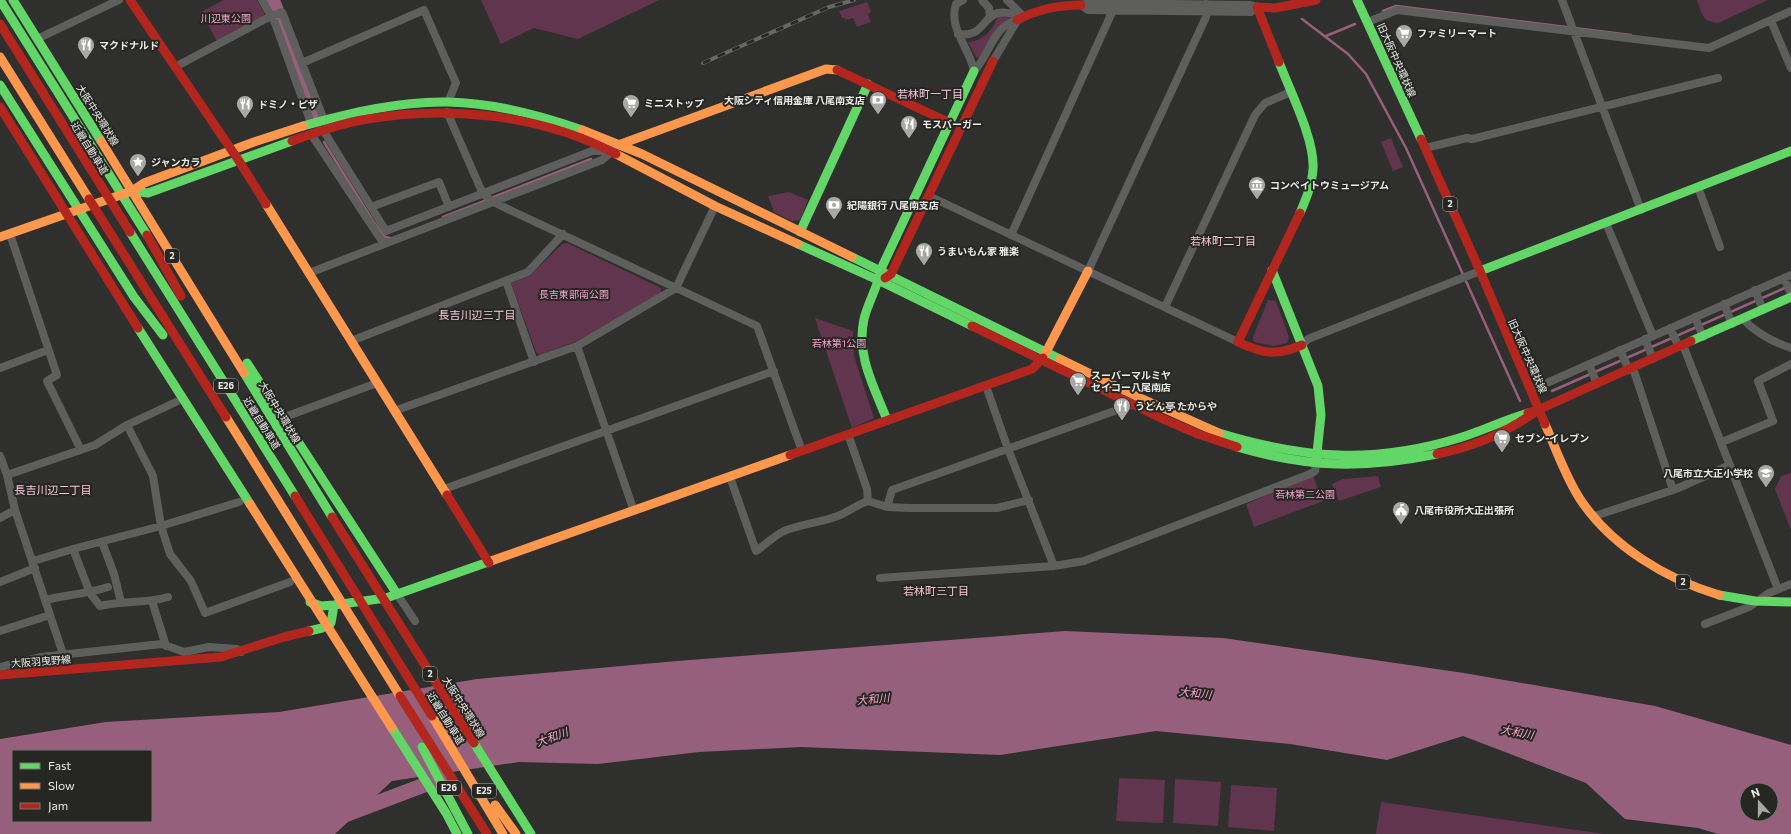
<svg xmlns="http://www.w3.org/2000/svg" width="1791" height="834" font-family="Commissioner,'Noto Sans JP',sans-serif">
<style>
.green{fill:#61354d}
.water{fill:#96607c;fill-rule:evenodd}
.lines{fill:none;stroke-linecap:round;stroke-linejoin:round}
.stream{stroke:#96607c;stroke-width:2.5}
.river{stroke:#96607c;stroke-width:15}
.street{stroke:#5e5e5d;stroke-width:8}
.fast{stroke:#63d668;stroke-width:9}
.slow{stroke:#ff974d;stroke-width:9}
.jam{stroke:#b3261e;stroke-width:9}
.rail-casing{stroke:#676767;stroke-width:4}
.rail{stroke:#262622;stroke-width:2.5;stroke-dasharray:8;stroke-linecap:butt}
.labels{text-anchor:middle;stroke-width:4;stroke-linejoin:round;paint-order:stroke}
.shield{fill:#262622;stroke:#aeafac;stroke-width:1}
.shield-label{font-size:9px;font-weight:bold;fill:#e9eae7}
.park-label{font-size:10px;fill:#f8a2cf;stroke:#262622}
.poi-label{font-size:10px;font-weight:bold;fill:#e9eae7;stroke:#262622;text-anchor:start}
.street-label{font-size:10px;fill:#e9eae7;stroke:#262622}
.neighbourhood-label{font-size:11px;fill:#f6c7de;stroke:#262622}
.water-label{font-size:11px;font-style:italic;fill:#f9a3d0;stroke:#262622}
</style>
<rect width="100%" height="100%" fill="#2f2f2d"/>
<path class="green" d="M224,0H257L265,15L218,43L201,12Z
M481,0H659L578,39L534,28L501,44Z
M1697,0H1768L1718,23C1702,22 1702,13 1697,0Z
M867,2L871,12L868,14L871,22L857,27L853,18L846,20L845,18H842L839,11Z
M1001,16L1011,18L1004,23L979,58L976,57L968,42C981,42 994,30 997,17Z
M1391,138L1403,167L1393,171L1381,142Z
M789,192L808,200L800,220L792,221L774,212L768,196Z
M567,243L661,288V293L577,341L540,355L536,352L511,283L530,276L562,244Z
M1268,300L1276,301L1289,337L1287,343L1274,346L1254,342L1253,337Z
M815,318L853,331L854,356L874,418L852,428Z
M1791,473V530L1775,489L1781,476Z
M1313,476L1323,501L1254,527L1246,504Z
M1378,476L1381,487L1339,501L1332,484L1343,479Z
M1119,778L1165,780L1163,823L1116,821Z
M1175,779L1221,782L1218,826L1173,823Z
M1231,785L1277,788L1274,831L1228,827Z
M1381,802L1604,834H1376Z"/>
<path class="water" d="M1065,631L1223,638L1464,673L1655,706L1791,745V834H1718L1698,828L1625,819L1586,783L1463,736L1387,760L1290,744L1156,731L1000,755L801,747L699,752L598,764L519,762L392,781L335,834H0V739L106,722L279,712L477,679L677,661ZM13,751H151V821H13ZM1747,790H1771V814H1747Z"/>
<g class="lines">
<path class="stream" d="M1383,11L1396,6L1631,35
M1302,19L1348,54L1366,74L1406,148L1520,401
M1326,36L1355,24
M324,142L373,221L385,237L390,238
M491,198L591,159
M443,217L487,200
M1552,391L1787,287"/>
<path class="river" d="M272,0L276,9
M281,20L314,114
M345,815L440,779"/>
<path class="street" d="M262,0L275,23L311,123
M963,0L956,4C948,28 970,49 974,71
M982,0L989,8L990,17
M1007,0L1024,17
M1562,0L1641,210
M1081,5L1088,10L1251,12L1257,7
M1081,5L1088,3L1249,5L1257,7
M1771,21L1791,68
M1368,22L1397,10L1709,48L1791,11
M958,34C983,38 982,17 998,13C1007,11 1016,15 1024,17
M37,39L119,0
M993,61L1017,21
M302,63L424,10L456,83L448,102
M175,67L271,16L282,12L324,120
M974,71C990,55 992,27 1017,20
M447,112L483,194L493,202L757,326L802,451
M323,130L386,231L592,151H604
M311,134L384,244
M1425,148L1467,138L1472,139L1718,78
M1698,187L1720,247
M929,196L1238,342
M371,207L439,182L449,207
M1606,223L1653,336
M10,234L57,375L47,381L81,450
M1011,235L1113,10
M1088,271L1206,17V4
M309,273L602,160L613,151
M1784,278L1791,294
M506,281L534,362
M1755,290L1763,310
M1724,304L1732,324
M1165,307L1255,115L1265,103L1291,92
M1695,317L1703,337
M1743,319C1756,333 1773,342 1791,348
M1670,328L1679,347
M1645,339L1653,359
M351,341L528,272L563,234
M1302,345L1308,339L1480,271
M1683,345L1778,589
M577,346L634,511
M1620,350L1629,370
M1589,364L1597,384
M0,368L48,350
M1633,368L1673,490
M986,386L1008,449L1054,566
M1531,390L1791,275
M394,411L577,346L676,288L715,206
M282,418L377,383
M127,425L153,476L161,526L170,554L191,581L205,613L290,582
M1722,442L1773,421L1758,381L1791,364
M0,456L7,475L15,510L63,654
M7,475L95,445L127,425L176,402
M730,477L756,551C765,545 774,536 784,531C800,524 818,523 835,517C847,513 856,505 868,501L867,489L848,434
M444,489L774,371
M868,501L887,507L909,508H997L1029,500
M887,507L892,490L1134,404
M1595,516L1676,489L1730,465
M0,518L15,510
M102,542L114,574L121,602
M73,549L90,593L100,606C123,600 146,604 168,597
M33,561L73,549L161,526L239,502
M880,578L1054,566L1084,561L1310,474L1315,471L1316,465
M0,582L35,568
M397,594L415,621
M45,600C66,595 87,594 108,587
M152,601L166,646
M1705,624L1749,607L1769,593L1791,584
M0,631L50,615
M0,667L41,657L162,644L184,652L209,647L237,649L241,652"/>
<path class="fast" d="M0,0L147,235
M13,0L101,141
M1357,0L1421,139
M1279,62C1290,91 1315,140 1313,169C1312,185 1306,199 1300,213
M0,85L134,297L163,335
M303,126C350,113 399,101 448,102C493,103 540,115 582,130
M132,191L148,193L292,141
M130,232L295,496
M800,232L868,84
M798,244L880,281L972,326
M852,257L1060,359
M1272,270L1318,386L1321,415L1316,462
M1480,271L1791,151
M138,328L250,504
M1691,341L1791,297
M247,363L397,594
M244,373L332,517
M887,420C874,386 856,356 864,319C868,302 878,287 881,269L974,71
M1219,433C1304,459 1374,464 1459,438C1482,431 1504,420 1528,413
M1237,447C1310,468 1363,469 1437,454
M1719,595L1755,601L1791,602
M310,602L321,606L334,605
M309,631L322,628L331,623L334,605L386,598L491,561
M392,728L446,813L457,834
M474,743L531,834
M422,747L468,834"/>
<path class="slow" d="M0,57L89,199
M582,130L642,154L852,257
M101,141L244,373
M621,144L826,69L837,70
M616,154L715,206L798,244
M266,204L447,495
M0,237L132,191L144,183L254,142L303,126
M1043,358L1088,271
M1060,359L1136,396L1219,433
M226,417L400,696
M1545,424C1556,449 1565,476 1580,499C1611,546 1666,579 1719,595
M250,504L392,728
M491,561L790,455
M432,716L503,834
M495,805L516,834"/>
<path class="jam" d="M130,0L239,161L266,204
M1017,20C1038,9 1058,5 1081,5
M0,24L130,232
M1279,62L1257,7L1275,8L1316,0
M837,70L950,123
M0,107L138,328
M1421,139L1480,271L1545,424
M292,141C316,132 342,123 368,119C450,105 542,115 616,154
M89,199L226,417
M1300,213L1238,342C1263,354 1276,356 1302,345
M147,235L181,296
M885,278L891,274L993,61
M972,326L1163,419L1198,434L1237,447
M1528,413L1540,409L1691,341
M1437,454C1473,447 1506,433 1535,412
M790,455L1032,369L1043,358
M447,495L489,563
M295,496L432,716
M332,517L474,743
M0,675L221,657L284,637L309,631
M400,696L487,834"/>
<defs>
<path id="rail" d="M703,63L829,7L854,0"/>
</defs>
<use href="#rail" class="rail-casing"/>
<use href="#rail" class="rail"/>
</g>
<defs>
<symbol id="supermarket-pin" viewBox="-11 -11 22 30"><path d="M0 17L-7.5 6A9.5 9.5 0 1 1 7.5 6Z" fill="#a8a9a6" stroke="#262622"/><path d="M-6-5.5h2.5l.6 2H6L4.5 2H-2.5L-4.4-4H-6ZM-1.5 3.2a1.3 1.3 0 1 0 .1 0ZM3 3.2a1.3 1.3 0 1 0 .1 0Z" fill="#fff"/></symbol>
<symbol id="restaurant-pin" viewBox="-11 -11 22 30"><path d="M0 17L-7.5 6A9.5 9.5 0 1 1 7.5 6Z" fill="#a8a9a6" stroke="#262622"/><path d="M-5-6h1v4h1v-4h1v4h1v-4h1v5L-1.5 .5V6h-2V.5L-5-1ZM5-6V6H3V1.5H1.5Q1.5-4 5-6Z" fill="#fff"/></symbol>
<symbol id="bank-pin" viewBox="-11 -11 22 30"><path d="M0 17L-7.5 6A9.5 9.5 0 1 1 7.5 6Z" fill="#a8a9a6" stroke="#262622"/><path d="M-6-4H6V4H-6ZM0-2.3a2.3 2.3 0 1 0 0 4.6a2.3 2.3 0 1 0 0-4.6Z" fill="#fff"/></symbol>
<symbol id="sight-pin" viewBox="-11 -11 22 30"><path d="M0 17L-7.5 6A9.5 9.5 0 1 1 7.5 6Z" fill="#a8a9a6" stroke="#262622"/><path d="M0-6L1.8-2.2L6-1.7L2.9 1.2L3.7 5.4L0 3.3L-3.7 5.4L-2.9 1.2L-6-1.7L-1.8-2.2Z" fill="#fff"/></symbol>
<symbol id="museum-pin" viewBox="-11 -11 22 30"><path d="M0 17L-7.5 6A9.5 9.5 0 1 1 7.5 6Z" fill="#a8a9a6" stroke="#262622"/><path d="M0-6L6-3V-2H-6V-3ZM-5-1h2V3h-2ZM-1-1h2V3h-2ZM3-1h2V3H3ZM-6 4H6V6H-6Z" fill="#fff"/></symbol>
<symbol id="school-pin" viewBox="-11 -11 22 30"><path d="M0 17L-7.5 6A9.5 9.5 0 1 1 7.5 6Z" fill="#a8a9a6" stroke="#262622"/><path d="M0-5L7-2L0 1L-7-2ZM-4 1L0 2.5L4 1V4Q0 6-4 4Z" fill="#fff"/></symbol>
<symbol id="civic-pin" viewBox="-11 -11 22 30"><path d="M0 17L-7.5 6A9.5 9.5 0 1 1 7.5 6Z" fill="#a8a9a6" stroke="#262622"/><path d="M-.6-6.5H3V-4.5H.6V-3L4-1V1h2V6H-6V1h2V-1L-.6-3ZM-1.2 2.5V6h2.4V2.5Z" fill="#fff"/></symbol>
</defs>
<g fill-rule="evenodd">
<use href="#supermarket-pin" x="1394" y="23" width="20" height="27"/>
<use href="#restaurant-pin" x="76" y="35" width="20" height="27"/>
<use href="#bank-pin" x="868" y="90" width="20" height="27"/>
<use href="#supermarket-pin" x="621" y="93" width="20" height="27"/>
<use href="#restaurant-pin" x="235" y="94" width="20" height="27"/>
<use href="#restaurant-pin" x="899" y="114" width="20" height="27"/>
<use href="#sight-pin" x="128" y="152" width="20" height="27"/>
<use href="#museum-pin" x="1247" y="175" width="20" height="27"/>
<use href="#bank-pin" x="824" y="195" width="20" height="27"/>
<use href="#restaurant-pin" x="914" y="241" width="20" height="27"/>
<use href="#supermarket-pin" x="1068" y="371" width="20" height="27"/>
<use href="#restaurant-pin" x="1112" y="396" width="20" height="27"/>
<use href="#supermarket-pin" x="1492" y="428" width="20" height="27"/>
<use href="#school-pin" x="1756" y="463" width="20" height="27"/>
<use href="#civic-pin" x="1391" y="500" width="20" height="27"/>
</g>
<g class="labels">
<g class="shield">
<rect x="1443" y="197" width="14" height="14" rx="3"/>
<rect x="165" y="249" width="14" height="14" rx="3"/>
<rect x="214" y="379" width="24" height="14" rx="3"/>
<rect x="1676" y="575" width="14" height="14" rx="3"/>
<rect x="423" y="667" width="14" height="14" rx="3"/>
<rect x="437" y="781" width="24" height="14" rx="3"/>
<rect x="472" y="784" width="24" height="14" rx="3"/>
</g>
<g class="shield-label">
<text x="1450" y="207">2</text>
<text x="172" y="259">2</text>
<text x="226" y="389">E26</text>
<text x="1683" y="585">2</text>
<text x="430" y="677">2</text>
<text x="449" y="791">E26</text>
<text x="484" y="794">E25</text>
</g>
<g class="park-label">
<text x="226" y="22">川辺東公園</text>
<text x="574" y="298">長吉東部南公園</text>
<text x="839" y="347">若林第1公園</text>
<text x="1305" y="498">若林第二公園</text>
</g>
<g class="poi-label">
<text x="1417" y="37">ファミリーマート</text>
<text x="99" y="49">マクドナルド</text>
<text x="865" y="104" text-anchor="end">大阪シティ信用金庫 八尾南支店</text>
<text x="644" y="107">ミニストップ</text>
<text x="258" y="108">ドミノ・ピザ</text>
<text x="922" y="128">モスバーガー</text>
<text x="151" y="166">ジャンカラ</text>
<text x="1270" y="189">コンペイトウミュージアム</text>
<text x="847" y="209">紀陽銀行 八尾南支店</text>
<text x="937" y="255">うまいもん家 雅楽</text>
<text x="1091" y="379">スーバーマルミヤ<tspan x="1091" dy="12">セイコー八尾南店</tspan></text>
<text x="1135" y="410">うどん亭 たからや</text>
<text x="1515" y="442">セブン-イレブン</text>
<text x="1753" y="477" text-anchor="end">八尾市立大正小学校</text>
<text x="1414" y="514">八尾市役所大正出張所</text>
</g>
<g class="street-label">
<text transform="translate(1397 60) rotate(66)" y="4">旧大阪中央環状線</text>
<text transform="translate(98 115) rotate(58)" y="4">大阪中央環状線</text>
<text transform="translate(90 148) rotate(58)" y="4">近畿自動車道</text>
<text transform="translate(1528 356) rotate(66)" y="4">旧大阪中央環状線</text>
<text transform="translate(280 412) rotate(59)" y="4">大阪中央環状線</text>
<text transform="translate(262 423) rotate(58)" y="4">近畿自動車道</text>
<text transform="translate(41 661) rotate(-4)" y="4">大阪羽曳野線</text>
<text transform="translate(464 707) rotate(58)" y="4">大阪中央環状線</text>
<text transform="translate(446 718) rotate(58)" y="4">近畿自動車道</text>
</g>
<g class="neighbourhood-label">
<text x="930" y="98">若林町一丁目</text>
<text x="1223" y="245">若林町二丁目</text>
<text x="477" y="319">長吉川辺三丁目</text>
<text x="53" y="494">長吉川辺二丁目</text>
<text x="936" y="595">若林町三丁目</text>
</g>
<g class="water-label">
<text transform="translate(1195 693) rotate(6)" y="4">大和川</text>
<text transform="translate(873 699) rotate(-5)" y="4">大和川</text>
<text transform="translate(1517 732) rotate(11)" y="4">大和川</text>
<text transform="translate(552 737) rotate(-20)" y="4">大和川</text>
</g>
</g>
<rect x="12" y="750" width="140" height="72" fill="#262622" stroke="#747471"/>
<rect x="20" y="763" width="20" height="6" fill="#63d668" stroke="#747471"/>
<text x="48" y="770" font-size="12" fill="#e9eae7">Fast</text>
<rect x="20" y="783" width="20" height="6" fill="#ff974d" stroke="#747471"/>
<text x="48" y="790" font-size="12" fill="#e9eae7">Slow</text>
<rect x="20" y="803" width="20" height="6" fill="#b3261e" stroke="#747471"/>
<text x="48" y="810" font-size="12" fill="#e9eae7">Jam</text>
<g transform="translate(1759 802) rotate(339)"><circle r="19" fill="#262622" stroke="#747471"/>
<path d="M0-3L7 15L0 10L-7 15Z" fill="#a8a9a6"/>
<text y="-6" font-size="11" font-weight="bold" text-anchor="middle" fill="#e9eae7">N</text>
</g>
</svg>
